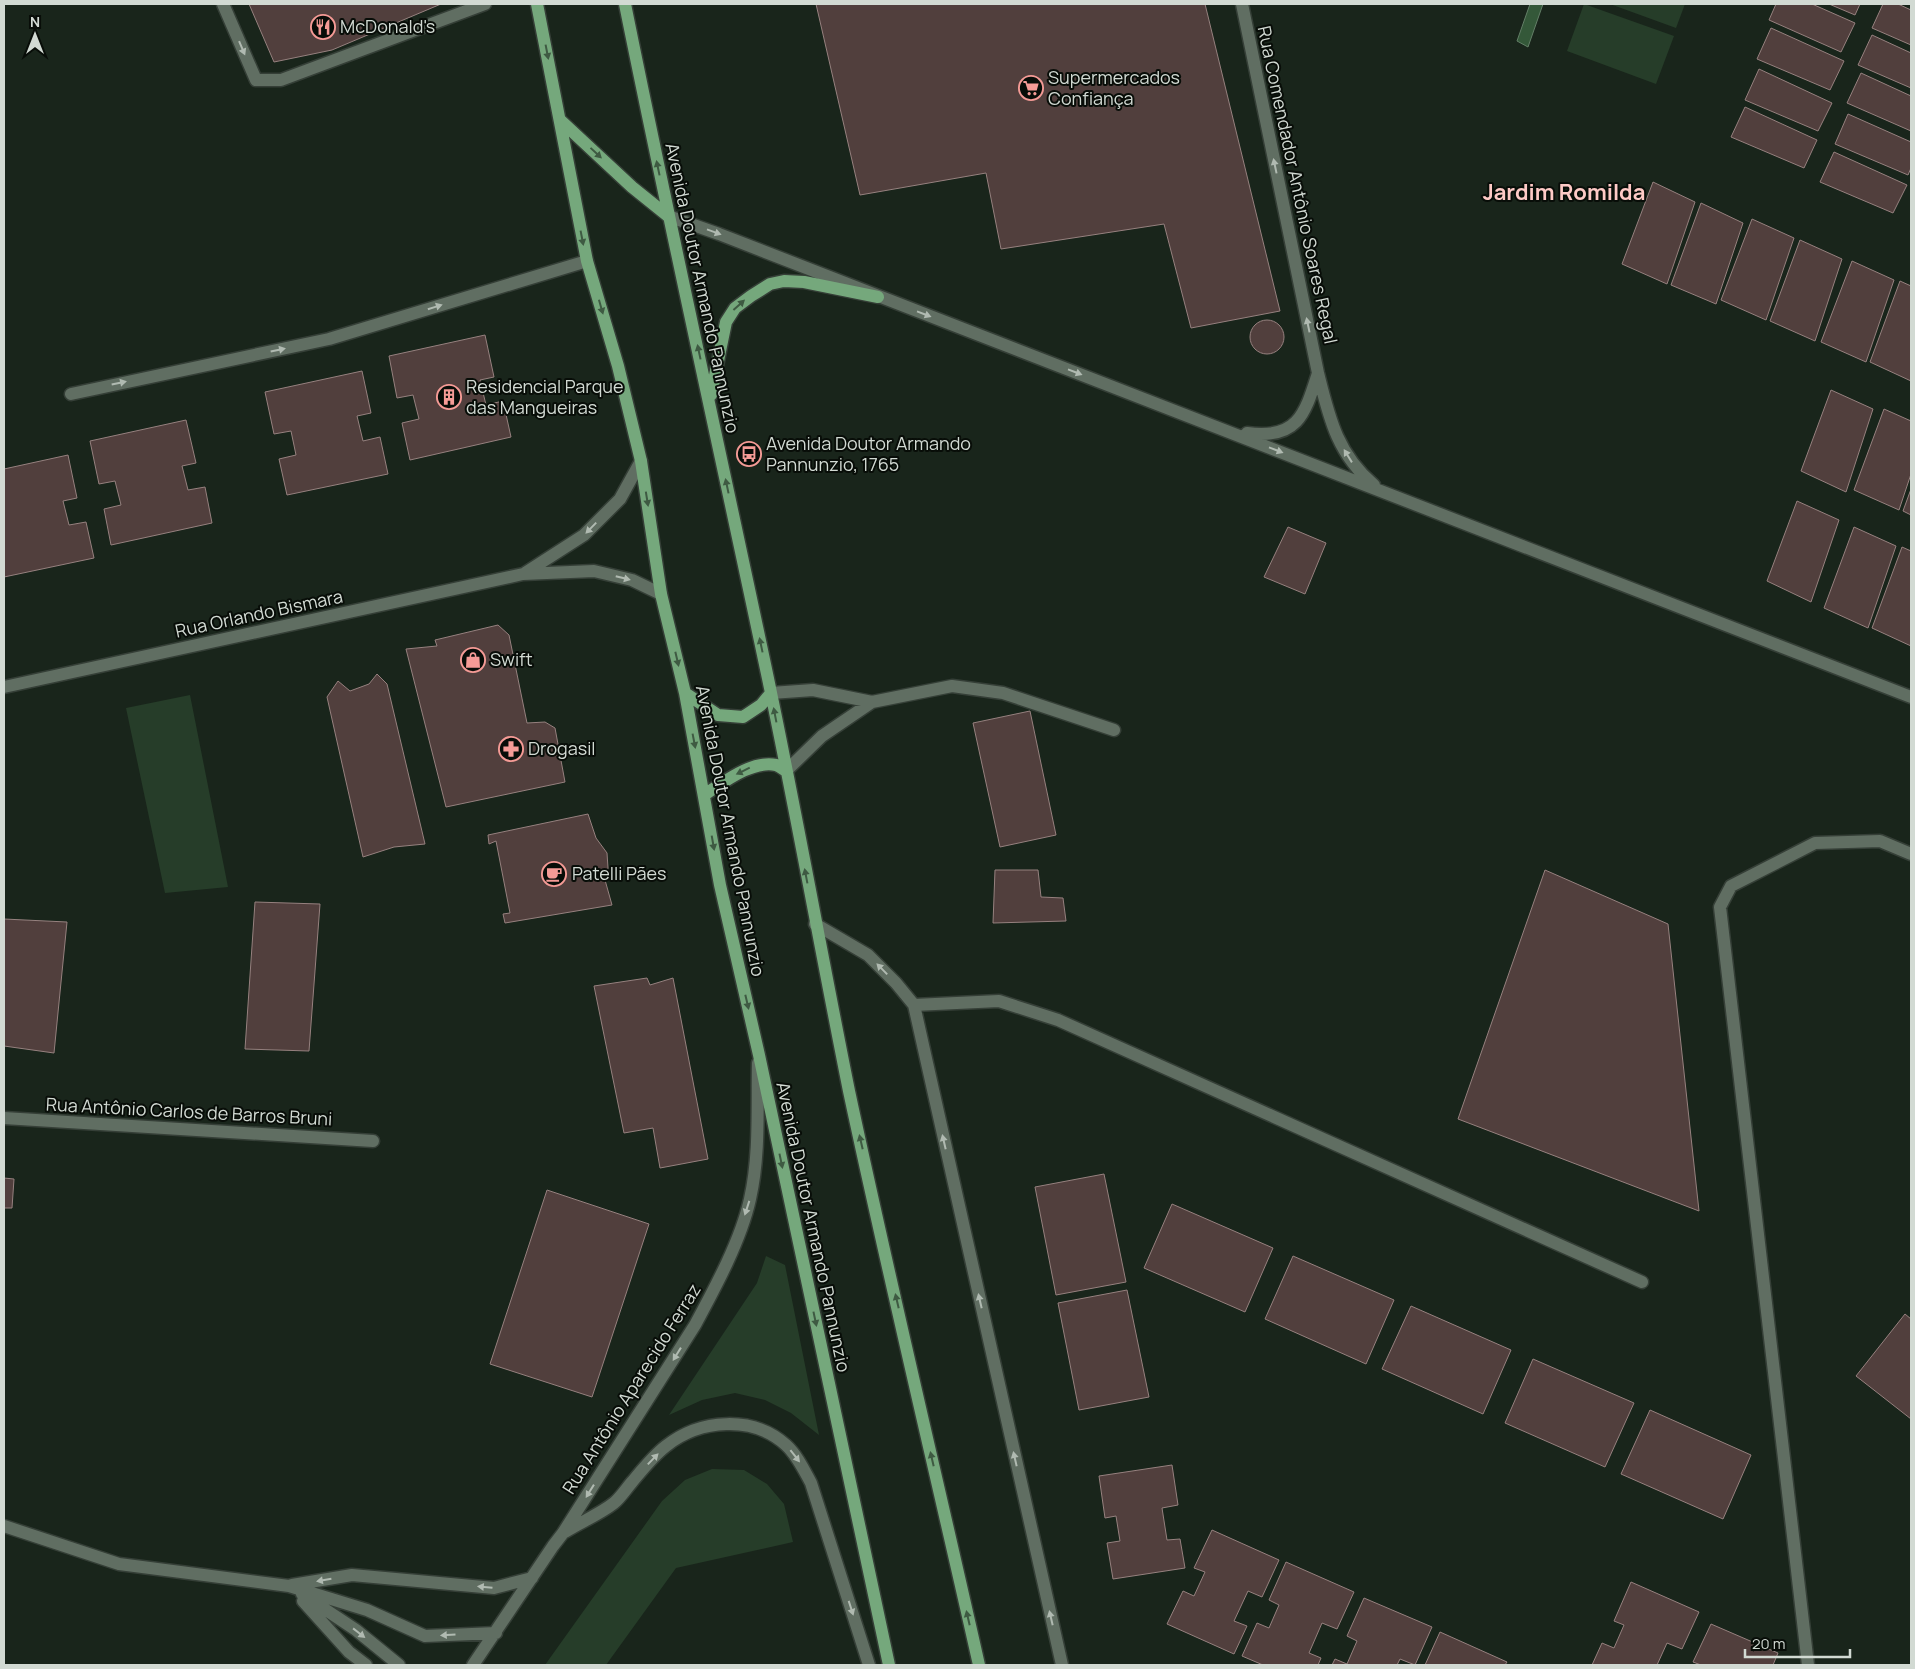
<svg xmlns="http://www.w3.org/2000/svg" width="1915" height="1669" font-family="Manrope,sans-serif">
<style>
.green{fill:#263d29}
.water{fill:#345839;stroke:#637f67}
.building{fill:#513f3d;stroke:#96817f}
.lines{fill:none;stroke-linecap:round;stroke-linejoin:round}
.minor-casing{stroke:#353f37;stroke-width:15}
.major-casing{stroke:#353f37;stroke-width:15}
.minor{stroke:#606e62;stroke-width:12}
.major{stroke:#75a87c;stroke-width:12}
.oneway{fill:#b0bab1}
.oneway2{fill:#3e5a42}
.labels{text-anchor:middle;stroke-width:4;stroke-linejoin:round;paint-order:stroke}
.poi-label{font-size:18px;fill:#d2dad3;stroke:#080d08;text-anchor:start}
.street-label{font-size:18px;fill:#d2dad3;stroke:#080d08}
.district-label{font-size:22px;font-weight:bold;fill:#fecac6;stroke:#080d08}
</style>
<rect width="100%" height="100%" fill="#19251b"/>
<path class="green" d="M1584,4L1674,36L1656,84L1567,51Z
M1610,4H1685L1676,28Z
M190,695L228,887L165,893L126,708Z
M766,1256L785,1265L819,1435L791,1413L765,1400L735,1393L702,1400L669,1415L757,1283Z
M712,1469L744,1470L767,1484L784,1504L793,1542L676,1568L606,1665H545L662,1501L685,1480Z"/>
<path class="water" d="M1530,4H1543L1528,47L1517,41Z"/>
<path class="building" d="M249,4H441L332,50L274,62Z
M816,4H1205L1280,311L1191,328L1164,224L1001,249L986,173L860,195Z
M1776,4H1812L1855,23L1841,52L1769,20Z
M1829,4H1860L1855,15Z
M1883,4H1898L1911,10V45L1872,28Z
M1771,28L1844,61L1830,90L1757,59Z
M1872,35L1911,53V88L1858,65Z
M1759,69L1832,103L1818,131L1745,100Z
M1861,73L1911,96V131L1847,103Z
M1745,107L1817,140L1804,168L1731,137Z
M1848,114L1911,142V168L1908,175L1835,144Z
M1834,152L1907,185L1893,213L1820,182Z
M1653,182L1695,202L1667,284L1622,264Z
M1701,203L1743,223L1716,304L1671,285Z
M1752,219L1794,238L1766,320L1721,300Z
M1800,240L1842,259L1815,341L1770,321Z
M1852,261L1894,280L1866,362L1821,342Z
M1900,281L1911,286V381L1870,362Z
M1250 337a17 17 0 1 1 34 0a17 17 0 1 1-34 0Z
M485,335L494,377L480,380L486,405L503,401L511,437L410,460L402,423L419,419L413,395L397,398L389,356Z
M362,371L371,413L357,416L363,441L380,437L388,474L287,495L279,459L296,455L291,431L274,434L265,392Z
M1831,390L1873,409L1846,492L1801,471Z
M1884,409L1911,421V474L1899,510L1854,490Z
M186,420L196,463L182,466L188,490L205,487L212,523L111,545L104,509L121,505L115,481L99,484L90,441Z
M68,455L77,498L63,501L69,525L86,522L94,558L4,577V469Z
M1911,489V515L1903,511Z
M1797,501L1839,520L1811,602L1767,581Z
M1288,527L1326,543L1305,594L1264,577Z
M1854,527L1896,546L1868,628L1824,608Z
M1902,547L1911,551V646L1872,628Z
M498,625L509,635L527,723L545,722L555,728L565,782L446,807L406,649L437,646L435,640Z
M377,674L387,684L425,844L394,847L363,857L327,697L338,681L350,691L369,684Z
M1030,711L1056,835L1000,847L973,723Z
M588,814L596,838L607,853L608,868L605,880L612,905L505,923L503,914L510,913L496,841L489,844L488,835Z
M995,870H1038L1041,897L1063,898L1066,921L993,923Z
M1545,870L1668,924L1699,1211L1458,1119Z
M255,902L320,904L309,1051L245,1049Z
M4,919L67,922L54,1053L4,1046Z
M647,978L650,985L673,978L708,1159L660,1168L653,1128L624,1133L594,986Z
M1104,1174L1126,1282L1056,1295L1035,1187Z
M4,1178L14,1179L12,1208H4Z
M547,1190L649,1224L592,1397L490,1364Z
M1172,1204L1273,1248L1245,1312L1144,1268Z
M1293,1256L1394,1300L1366,1364L1265,1319Z
M1127,1290L1149,1397L1079,1410L1058,1303Z
M1411,1306L1511,1350L1483,1414L1382,1369Z
M1905,1314L1911,1319V1419L1856,1376Z
M1533,1359L1634,1403L1605,1467L1505,1423Z
M1650,1410L1751,1455L1723,1519L1621,1474Z
M1172,1465L1178,1505L1162,1508L1167,1540L1180,1539L1185,1568L1113,1579L1107,1543L1120,1541L1116,1516L1105,1518L1099,1476Z
M1212,1530L1279,1560L1262,1597L1248,1591L1234,1621L1247,1626L1234,1654L1167,1624L1183,1591L1194,1596L1205,1572L1194,1568Z
M1286,1562L1354,1592L1337,1629L1322,1623L1309,1653L1321,1658L1318,1665H1263L1242,1656L1257,1623L1269,1628L1279,1605L1269,1600Z
M1631,1582L1699,1612L1682,1649L1667,1643L1657,1665H1592L1602,1643L1614,1648L1624,1625L1614,1621Z
M1364,1598L1432,1627L1415,1665L1400,1659L1397,1665H1332L1335,1659L1347,1664L1357,1641L1347,1636Z
M1711,1624L1778,1653L1773,1665H1701L1693,1662Z
M1440,1632L1507,1662L1505,1665H1425Z"/>
<g class="lines">
<defs>
<path id="minor" d="M223,4L256,80H281L485,4
M1242,4L1318,373C1329,417 1337,454 1374,485
M668,216L719,234L1911,697
M71,394L329,339L587,261
M1247,433C1298,440 1305,414 1318,373
M525,573L584,535L620,499L641,461
M4,687L523,574L594,571L632,580L661,594
M771,693L813,690L872,702L952,686L1003,693L1114,730
M786,771L822,736L872,702
M815,924L868,955L896,983L914,1005L1062,1665
M914,1005L999,1001L1058,1020L1642,1282
M4,1118L373,1141
M4,1526L119,1564L289,1586L367,1610L425,1636L496,1633
M565,1532C581,1522 600,1514 614,1503C621,1497 626,1489 632,1482C642,1470 653,1456 666,1446C700,1419 753,1415 786,1445C797,1455 804,1470 811,1483L869,1665
M292,1585L352,1575L494,1588L532,1578
M302,1594L356,1630L399,1665
M303,1601L349,1652L366,1665
M473,1665L553,1546L563,1533L695,1325C715,1288 741,1240 750,1199C760,1155 757,1108 758,1063
M1808,1665L1720,907L1731,886L1815,843L1880,841L1911,854"/>
<path id="major" d="M537,4L587,261L618,366L641,461L661,594L685,693L720,885L759,1055L889,1665
M625,4C671,232 722,460 770,688C798,822 822,957 849,1091C890,1283 936,1474 979,1665
M560,120L632,187L668,216
M711,395L726,322L735,308L751,296L770,284L784,281L804,282L878,297
M685,693L718,715L743,717L761,705L771,693
M704,795C723,783 751,760 776,765C779,766 783,769 786,771"/>
</defs>
<use href="#minor" class="minor-casing"/>
<use href="#major" class="major-casing"/>
<use href="#minor" class="minor"/>
<use href="#major" class="major"/>
</g>
<defs><path id="oneway-solid" d="M-6-.8H1V-3.2L6.5 0L1 3.2V.8H-6Z" transform="scale(1.25)"/></defs>
<g class="oneway">
<use href="#oneway-solid" transform="translate(242 48) rotate(67)"/>
<use href="#oneway-solid" transform="translate(1275 166) rotate(-102)"/>
<use href="#oneway-solid" transform="translate(714 232) rotate(20)"/>
<use href="#oneway-solid" transform="translate(435 307) rotate(-17)"/>
<use href="#oneway-solid" transform="translate(924 314) rotate(21)"/>
<use href="#oneway-solid" transform="translate(1308 325) rotate(-102)"/>
<use href="#oneway-solid" transform="translate(278 350) rotate(-12)"/>
<use href="#oneway-solid" transform="translate(1075 372) rotate(21)"/>
<use href="#oneway-solid" transform="translate(119 383) rotate(-12)"/>
<use href="#oneway-solid" transform="translate(1276 450) rotate(21)"/>
<use href="#oneway-solid" transform="translate(1348 456) rotate(-122)"/>
<use href="#oneway-solid" transform="translate(591 528) rotate(134)"/>
<use href="#oneway-solid" transform="translate(623 578) rotate(14)"/>
<use href="#oneway-solid" transform="translate(882 969) rotate(-134)"/>
<use href="#oneway-solid" transform="translate(944 1142) rotate(-103)"/>
<use href="#oneway-solid" transform="translate(747 1208) rotate(108)"/>
<use href="#oneway-solid" transform="translate(980 1301) rotate(-103)"/>
<use href="#oneway-solid" transform="translate(677 1354) rotate(122)"/>
<use href="#oneway-solid" transform="translate(795 1456) rotate(52)"/>
<use href="#oneway-solid" transform="translate(653 1459) rotate(-46)"/>
<use href="#oneway-solid" transform="translate(1015 1459) rotate(-103)"/>
<use href="#oneway-solid" transform="translate(590 1491) rotate(122)"/>
<use href="#oneway-solid" transform="translate(324 1580) rotate(170)"/>
<use href="#oneway-solid" transform="translate(485 1587) rotate(-175)"/>
<use href="#oneway-solid" transform="translate(851 1608) rotate(72)"/>
<use href="#oneway-solid" transform="translate(1051 1618) rotate(-103)"/>
<use href="#oneway-solid" transform="translate(359 1633) rotate(38)"/>
<use href="#oneway-solid" transform="translate(448 1635) rotate(177)"/>
</g>
<g class="oneway2">
<use href="#oneway-solid" transform="translate(547 52) rotate(79)"/>
<use href="#oneway-solid" transform="translate(596 153) rotate(43)"/>
<use href="#oneway-solid" transform="translate(658 168) rotate(-102)"/>
<use href="#oneway-solid" transform="translate(582 238) rotate(79)"/>
<use href="#oneway-solid" transform="translate(739 305) rotate(-42)"/>
<use href="#oneway-solid" transform="translate(601 307) rotate(74)"/>
<use href="#oneway-solid" transform="translate(699 352) rotate(-102)"/>
<use href="#oneway-solid" transform="translate(727 486) rotate(-102)"/>
<use href="#oneway-solid" transform="translate(647 499) rotate(81)"/>
<use href="#oneway-solid" transform="translate(761 645) rotate(-102)"/>
<use href="#oneway-solid" transform="translate(677 659) rotate(77)"/>
<use href="#oneway-solid" transform="translate(775 715) rotate(-101)"/>
<use href="#oneway-solid" transform="translate(694 741) rotate(79)"/>
<use href="#oneway-solid" transform="translate(743 771) rotate(154)"/>
<use href="#oneway-solid" transform="translate(713 843) rotate(80)"/>
<use href="#oneway-solid" transform="translate(806 876) rotate(-101)"/>
<use href="#oneway-solid" transform="translate(747 1002) rotate(77)"/>
<use href="#oneway-solid" transform="translate(861 1142) rotate(-103)"/>
<use href="#oneway-solid" transform="translate(781 1161) rotate(78)"/>
<use href="#oneway-solid" transform="translate(897 1301) rotate(-103)"/>
<use href="#oneway-solid" transform="translate(815 1319) rotate(78)"/>
<use href="#oneway-solid" transform="translate(932 1459) rotate(-103)"/>
<use href="#oneway-solid" transform="translate(968 1618) rotate(-103)"/>
</g>
<defs>
<symbol id="restaurant-ring" viewBox="-11 -11 22 22"><circle r="9.5" fill="#080d08" stroke="#f59b96" stroke-width="1.5"/><path d="M-5-6h1v4h1v-4h1v4h1v-4h1v5L-1.5 .5V6h-2V.5L-5-1ZM5-6V6H3V1.5H1.5Q1.5-4 5-6Z" fill="#f59b96"/></symbol>
<symbol id="supermarket-ring" viewBox="-11 -11 22 22"><circle r="9.5" fill="#080d08" stroke="#f59b96" stroke-width="1.5"/><path d="M-6-5.5h2.5l.6 2H6L4.5 2H-2.5L-4.4-4H-6ZM-1.5 3.2a1.3 1.3 0 1 0 .1 0ZM3 3.2a1.3 1.3 0 1 0 .1 0Z" fill="#f59b96"/></symbol>
<symbol id="building-ring" viewBox="-11 -11 22 22"><circle r="9.5" fill="#080d08" stroke="#f59b96" stroke-width="1.5"/><path d="M-4-6H4V6H1V3H-1V6H-4ZM-2.5-4.3h1.7v1.8h-1.7ZM.8-4.3h1.7v1.8H.8ZM-2.5-1h1.7V.8h-1.7ZM.8-1h1.7V.8H.8Z" fill="#f59b96"/></symbol>
<symbol id="bus-ring" viewBox="-11 -11 22 22"><circle r="9.5" fill="#080d08" stroke="#f59b96" stroke-width="1.5"/><path d="M-5-6H5V4H4V6H2V4H-2V6H-4V4H-5ZM-3.5-4V0h7V-4ZM-3.5 1.2v1.5H-2V1.2ZM2 1.2v1.5H3.5V1.2Z" fill="#f59b96"/></symbol>
<symbol id="shop-ring" viewBox="-11 -11 22 22"><circle r="9.5" fill="#080d08" stroke="#f59b96" stroke-width="1.5"/><path d="M-5-2.5h2.3a2.7 3.5 0 0 1 5.4 0H5L5.5 6h-11ZM-1.5-2.5h3a1.5 2.3 0 0 0-3 0Z" fill="#f59b96"/></symbol>
<symbol id="pharmacy-ring" viewBox="-11 -11 22 22"><circle r="9.5" fill="#080d08" stroke="#f59b96" stroke-width="1.5"/><path d="M-2-6h4v4h4v4h-4v4h-4v-4h-4v-4h4Z" fill="#f59b96"/></symbol>
<symbol id="cafe-ring" viewBox="-11 -11 22 22"><circle r="9.5" fill="#080d08" stroke="#f59b96" stroke-width="1.5"/><path d="M-5.5-4.5H6V0H3Q3 3.5 0 3.5H-2.5Q-5.5 3.5-5.5 0ZM3-3.2v2h1.7v-2ZM-6 4.5H4V6H-6Z" fill="#f59b96"/></symbol>
</defs>
<g fill-rule="evenodd">
<use href="#restaurant-ring" x="309" y="13" width="28" height="28"/>
<use href="#supermarket-ring" x="1017" y="74" width="28" height="28"/>
<use href="#building-ring" x="435" y="383" width="28" height="28"/>
<use href="#bus-ring" x="735" y="440" width="28" height="28"/>
<use href="#shop-ring" x="459" y="646" width="28" height="28"/>
<use href="#pharmacy-ring" x="497" y="735" width="28" height="28"/>
<use href="#cafe-ring" x="540" y="860" width="28" height="28"/>
</g>
<g class="labels">
<g class="poi-label">
<text x="340" y="33">McDonald's</text>
<text x="1048" y="84">Supermercados<tspan x="1048" dy="21">Confiança</tspan></text>
<text x="466" y="393">Residencial Parque<tspan x="466" dy="21">das Mangueiras</tspan></text>
<text x="766" y="450">Avenida Doutor Armando<tspan x="766" dy="21">Pannunzio, 1765</tspan></text>
<text x="490" y="666">Swift</text>
<text x="528" y="755">Drogasil</text>
<text x="572" y="880">Patelli Pães</text>
</g>
<g class="street-label">
<text transform="translate(1297 185) rotate(78)" y="6">Rua Comendador Antônio Soares Regal</text>
<text transform="translate(702 288) rotate(78)" y="6">Avenida Doutor Armando Pannunzio</text>
<text transform="translate(259 614) rotate(-12)" y="6">Rua Orlando Bismara</text>
<text transform="translate(730 831) rotate(79)" y="6">Avenida Doutor Armando Pannunzio</text>
<text transform="translate(189 1112) rotate(3)" y="6">Rua Antônio Carlos de Barros Bruni</text>
<text transform="translate(813 1227) rotate(78)" y="6">Avenida Doutor Armando Pannunzio</text>
<text transform="translate(632 1389) rotate(-58)" y="6">Rua Antônio Aparecido Ferraz</text>
</g>
<g class="district-label">
<text x="1564" y="200">Jardim Romilda</text>
</g>
</g>
<rect width="1915" height="1669" fill="none" stroke="#d2dad3" stroke-width="10"/>
<g transform="translate(35 35)" stroke="#080d08" stroke-width="4" paint-order="stroke">
<path d="M0-4L9 19L0 12L-9 19Z" fill="#d2dad3"/>
<text y="-8" font-size="14" font-weight="bold" text-anchor="middle" fill="#d2dad3">N</text>
</g>
<path d="M1745 1649v8h105v-8" fill="none" stroke="#d2dad3" stroke-width="2.5"/>
<text x="1752" y="1649" font-size="15" fill="#d2dad3" stroke="#080d08" stroke-width="4" paint-order="stroke">20 m</text>
</svg>
